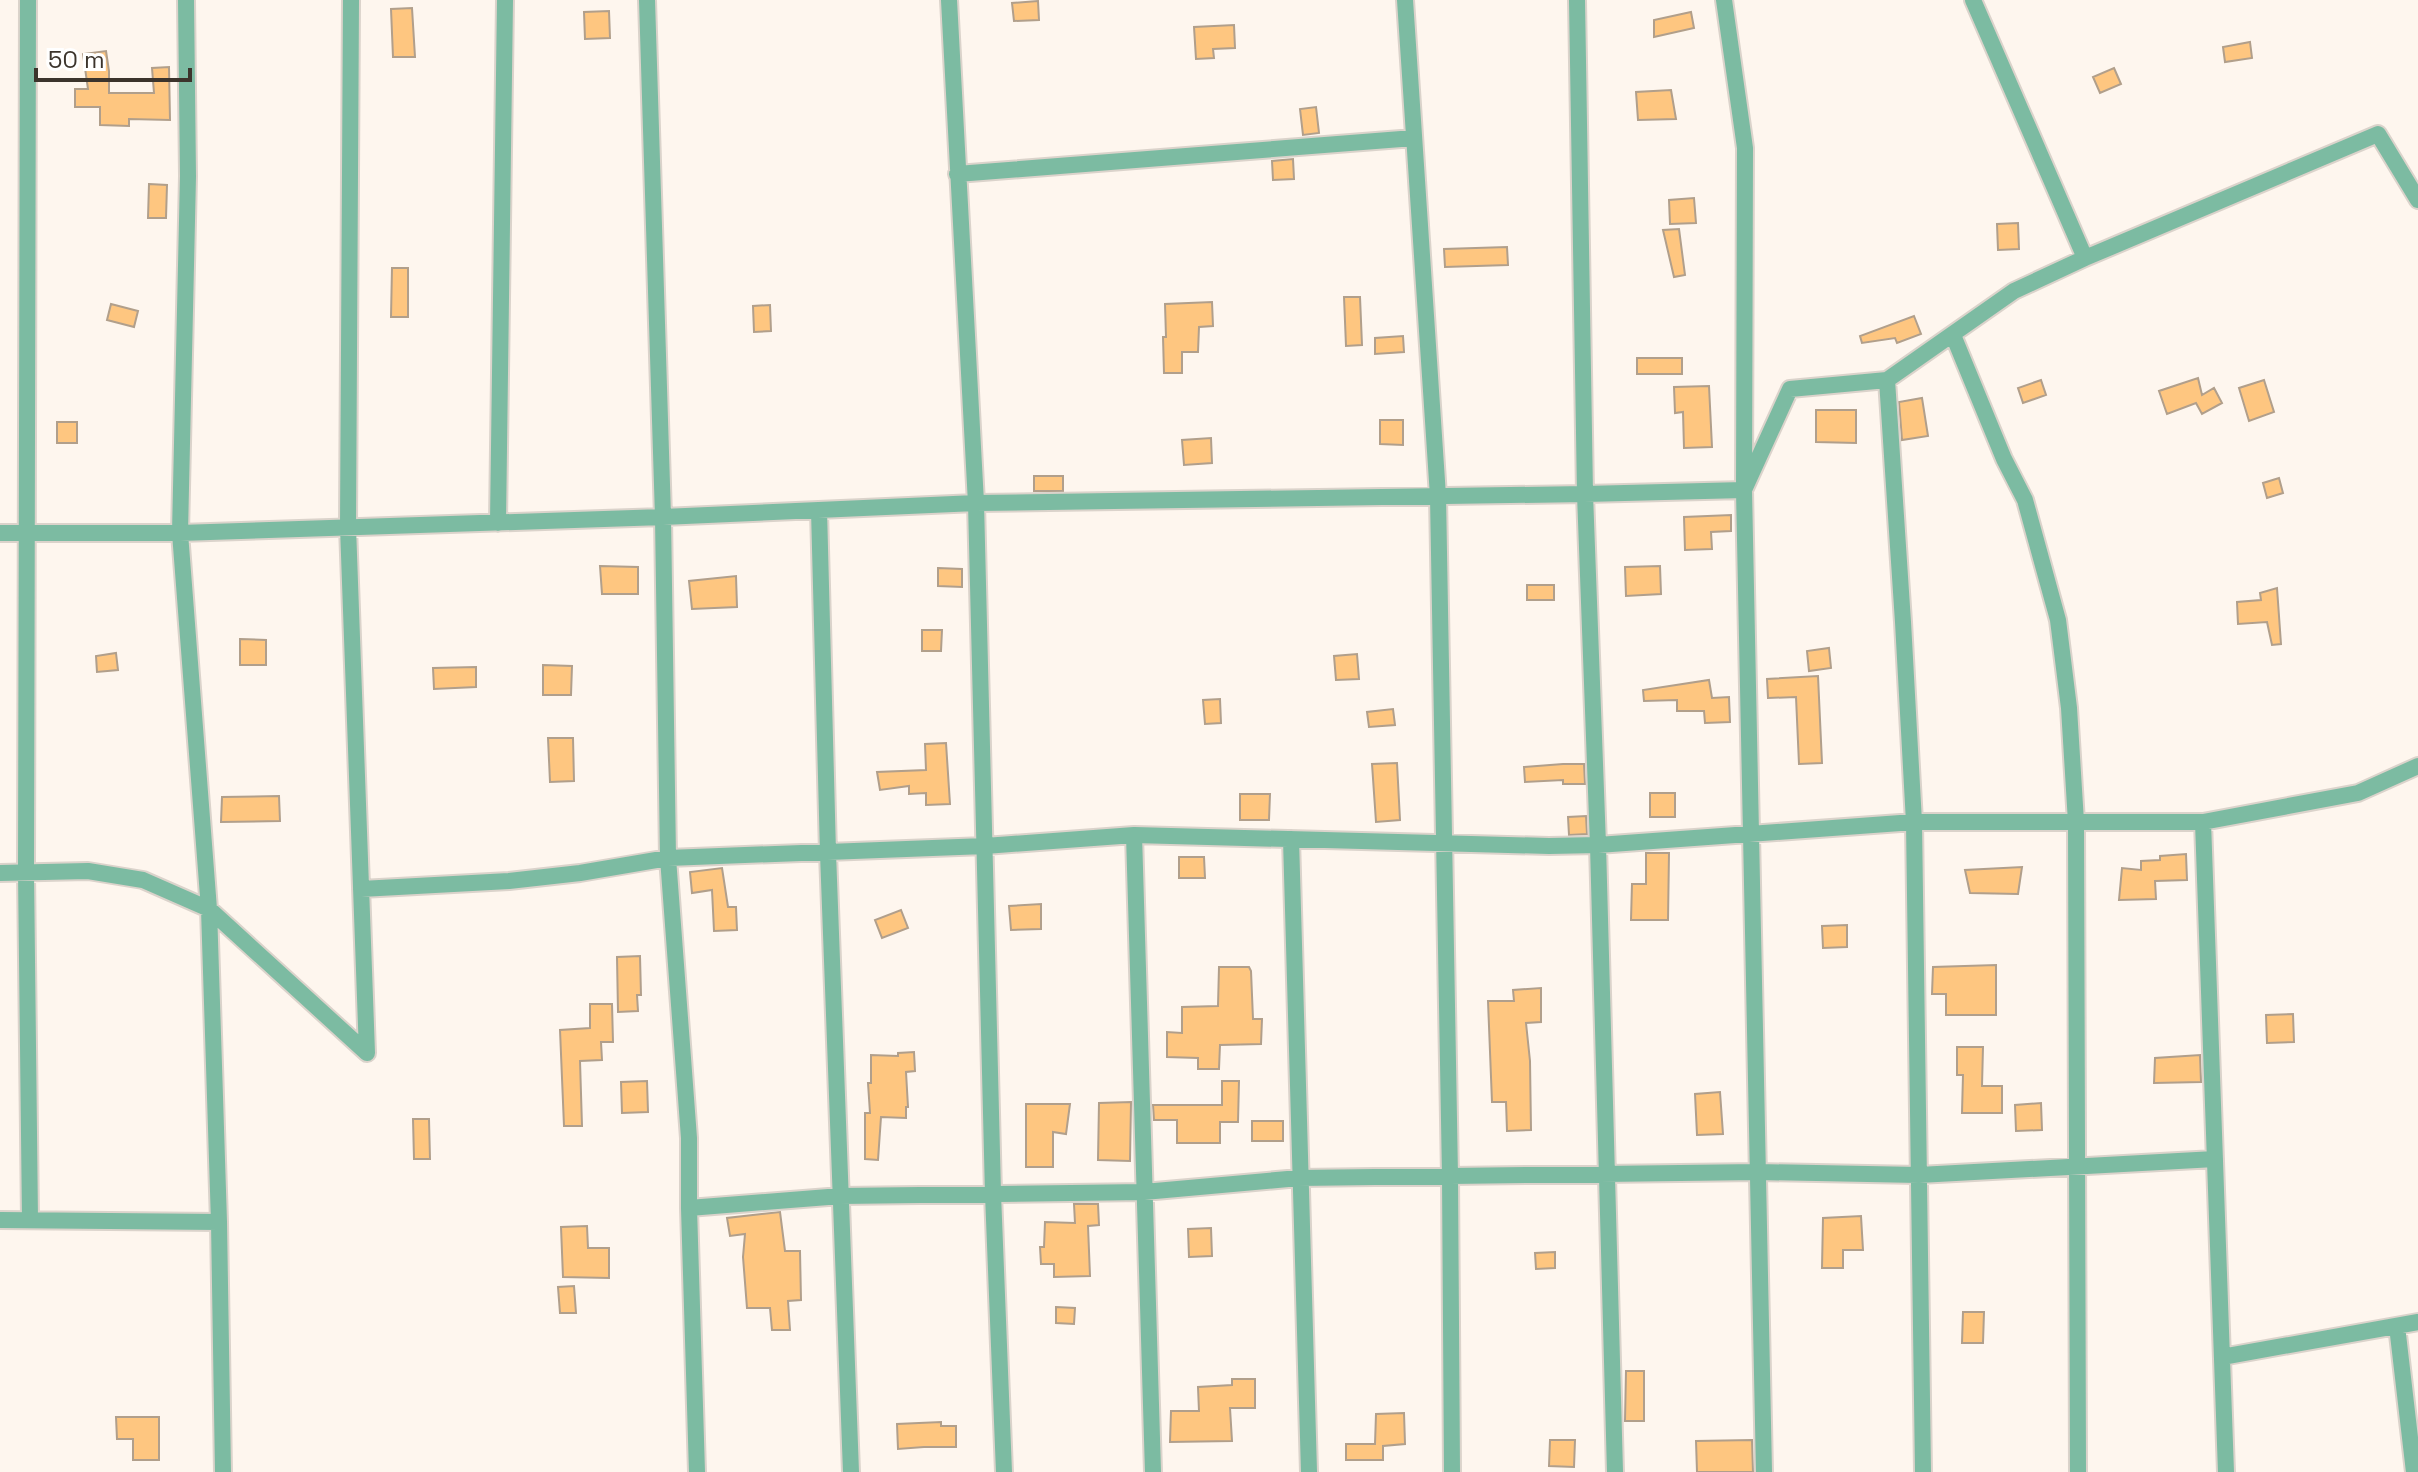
<svg xmlns="http://www.w3.org/2000/svg" width="2418" height="1472" font-family="'Space Grotesk',sans-serif">
<style>
.building{fill:#fec680;stroke:#b19f8b;stroke-width:2}
.lines{fill:none;stroke-linecap:round;stroke-linejoin:round}
.minor-casing{stroke:#dbd3cb;stroke-width:20}
.minor{stroke:#7cbba2;stroke-width:16}
</style>
<rect width="100%" height="100%" fill="#fef6ee"/>
<path class="building" d="M1038,1L1039,20L1014,21L1012,3Z
M412,8L415,57H393L391,9Z
M609,11L610,38L585,39L584,12Z
M1691,12L1694,28L1654,37V20Z
M1234,25L1235,48L1213,49L1214,58L1196,59L1194,27Z
M2250,42L2252,58L2225,62L2223,47Z
M106,51L109,71V93H154L152,68L169,67L170,120L129,119V126L100,125V107H75V89H88L83,54Z
M2114,68L2121,84L2100,93L2093,77Z
M1671,90L1676,119L1638,120L1636,92Z
M1316,107L1319,133L1303,135L1300,109Z
M1293,159L1294,179L1273,180L1272,161Z
M149,184L167,185L166,218H148Z
M1694,198L1696,223L1670,224L1669,200Z
M2018,223L2019,249L1998,250L1997,224Z
M1679,229L1685,275L1674,277L1663,230Z
M1507,247L1508,265L1445,267L1444,249Z
M392,268H408V317H391Z
M1344,297H1360L1362,345L1346,346Z
M1212,302L1213,326L1199,327L1198,352H1182V373H1164L1163,337H1166L1165,304Z
M111,304L138,311L134,327L107,320Z
M770,305L771,331L754,332L753,306Z
M1914,316L1921,334L1897,343L1895,338L1862,343L1860,336Z
M1403,336L1404,352L1375,354V338Z
M1637,358H1682V374H1637Z
M2198,378L2202,395L2214,388L2222,403L2202,414L2196,403L2167,414L2159,391Z
M2041,380L2046,395L2023,403L2018,388Z
M2264,380L2274,412L2249,421L2239,388Z
M1709,386L1712,447L1684,448L1683,412L1675,413L1674,387Z
M1922,398L1928,436L1902,440L1899,402Z
M1816,410H1856V443L1816,442Z
M1380,420H1403V445L1380,444Z
M57,422H77V443H57Z
M1211,438L1212,463L1184,465L1182,440Z
M1034,476H1063V491H1034Z
M2279,478L2283,493L2267,498L2263,483Z
M1731,515V531L1711,532L1712,549L1685,550L1684,517Z
M600,566L638,567V594H602Z
M1660,566L1661,594L1626,596L1625,567Z
M938,568L962,569V587L938,586Z
M736,576L737,607L692,609L689,581Z
M1527,585H1554V600H1527Z
M2277,588L2281,644L2272,645L2267,622L2238,624L2237,602L2261,600L2260,593Z
M922,630H942L941,651H922Z
M240,639L266,640V665H240Z
M1829,648L1831,668L1809,671L1807,651Z
M116,653L118,670L97,672L96,656Z
M1357,654L1359,679L1336,680L1334,656Z
M543,665L572,666L571,695H543Z
M476,667V687L434,689L433,668Z
M1818,676L1822,763L1799,764L1796,697L1768,698L1767,679Z
M1709,680L1712,698L1729,697L1730,722L1705,723L1704,711H1677V700L1644,701L1643,690Z
M1220,699L1221,723L1205,724L1203,700Z
M1393,709L1395,725L1369,727L1367,712Z
M548,738H573L574,781L550,782Z
M946,743L950,804L926,805V793L909,794V786L880,790L877,772L926,770L925,744Z
M1397,763L1400,820L1376,822L1372,764Z
M1563,764H1584L1585,784H1563V780L1525,782L1524,767Z
M1650,793H1675V817H1650Z
M1240,794H1270L1269,820H1240Z
M279,796L280,821L221,822L222,797Z
M1586,816L1587,834L1569,835L1568,817Z
M1646,853H1669L1668,920H1631L1632,884H1646Z
M2186,854L2187,880L2155,881L2156,899L2119,900L2122,868L2141,870V861L2160,860V856Z
M1179,857H1204L1205,878H1179Z
M2022,867L2018,894L1970,893L1965,870Z
M722,868L728,907H736L737,930L714,931L712,890L692,893L690,872Z
M1041,904V929L1011,930L1009,906Z
M901,910L908,928L882,938L875,920Z
M1847,925V947L1823,948L1822,926Z
M640,956L641,995H637L638,1011L618,1012L617,957Z
M1996,965V1015H1946V994H1932L1933,967Z
M1219,967H1249L1251,971L1253,1019H1262L1261,1044L1220,1045L1219,1069H1198V1058L1167,1057V1032L1182,1033V1007L1218,1006Z
M1541,988V1022L1526,1023L1530,1061L1531,1130L1507,1131L1506,1102H1492L1488,1001H1514L1513,990Z
M590,1004H612L613,1042H601L602,1060L580,1061L582,1126H564L560,1030L590,1028Z
M2293,1014L2294,1042L2267,1043L2266,1015Z
M1957,1047H1983L1982,1086H2002V1113H1962L1963,1075H1957Z
M914,1052L915,1071L906,1072L908,1107H906V1118L881,1117L878,1160L865,1159V1113H870L868,1083H871V1055L898,1056V1053Z
M2200,1055L2201,1082L2154,1083L2155,1058Z
M647,1081L648,1112L622,1113L621,1082Z
M1222,1081H1239L1238,1122H1220V1143H1177V1120H1154L1153,1105H1222Z
M1720,1092L1723,1134L1697,1135L1695,1094Z
M1131,1102L1130,1161L1098,1160L1099,1103Z
M2041,1103L2042,1130L2016,1131L2015,1105Z
M1026,1104H1070L1066,1134L1053,1132V1167H1026Z
M413,1119H429L430,1159H414Z
M1252,1121H1283V1141H1252Z
M1074,1204H1098L1099,1225L1088,1226L1090,1276L1054,1277V1264H1041L1040,1247H1044L1045,1222L1075,1223Z
M780,1212L785,1251H800L801,1300L788,1301L790,1330H772L770,1308H747L743,1257L745,1234L730,1236L727,1218Z
M1861,1216L1863,1250H1843V1268H1822L1823,1218Z
M587,1226L588,1248H609V1278L563,1277L561,1227Z
M1211,1228L1212,1256L1189,1257L1188,1229Z
M1555,1252V1268L1536,1269L1535,1253Z
M574,1286L576,1313H560L558,1287Z
M1056,1307L1075,1308L1074,1324L1056,1323Z
M1963,1312H1984L1983,1343H1962Z
M1626,1371H1644V1421H1625Z
M1232,1379H1255V1408H1230L1232,1441L1170,1442L1171,1411H1199L1198,1387L1232,1385Z
M1404,1413L1405,1444L1383,1446V1460H1346V1444H1375L1376,1414Z
M116,1417H159V1460H133V1439H117Z
M941,1422V1426H956V1447H924L898,1449L897,1424Z
M1550,1440H1575L1574,1467L1549,1466Z
M1752,1440L1753,1472H1697L1696,1441Z"/>
<g class="lines">
<defs>
<path id="minor" d="M28,0L26,872L30,1220
M186,0L188,176L180,533L209,909L219,1222L223,1472
M351,0L348,527L367,1053
M647,0L663,517L668,858L689,1138V1208L697,1472
M949,0L976,503L993,1194L1004,1472
M1405,0L1438,496L1450,1176L1452,1472
M1577,0L1585,494L1598,845L1615,1472
M1724,0L1745,148L1744,490L1764,1472
M1973,0L2085,258
M957,174L1414,138
M1953,335L2004,459L2025,500L2058,620L2069,708L2076,822L2078,1472
M1887,380L1903,622L1914,822L1923,1472
M819,510L828,853L851,1472
M498,523L505,0
M0,533H180L663,517L976,503L1585,494L1744,490L1790,389L1887,380L2014,291L2085,258L2378,134L2418,200
M2203,822L2226,1472
M1134,835L1153,1472
M1291,839L1309,1472
M0,873L88,871L143,880L209,909L367,1053
M361,889L509,881L580,873L668,858L985,846L1134,835L1549,846L1598,845L1914,822H2203L2358,793L2418,766
M689,1208L841,1196L1144,1192L1299,1178L1758,1172L1919,1175L2215,1159
M0,1220L219,1222
M2397,1326L2414,1472
M2222,1357L2418,1322"/>
</defs>
<use href="#minor" class="minor-casing"/>
<use href="#minor" class="minor"/>
</g>
<path d="M36 68v12h154v-12" fill="none" stroke="#3c342c" stroke-width="4"/>
<text x="48" y="68" font-size="24" fill="#3c342c" stroke="#ffffff" stroke-width="6" paint-order="stroke">50 m</text>
</svg>
